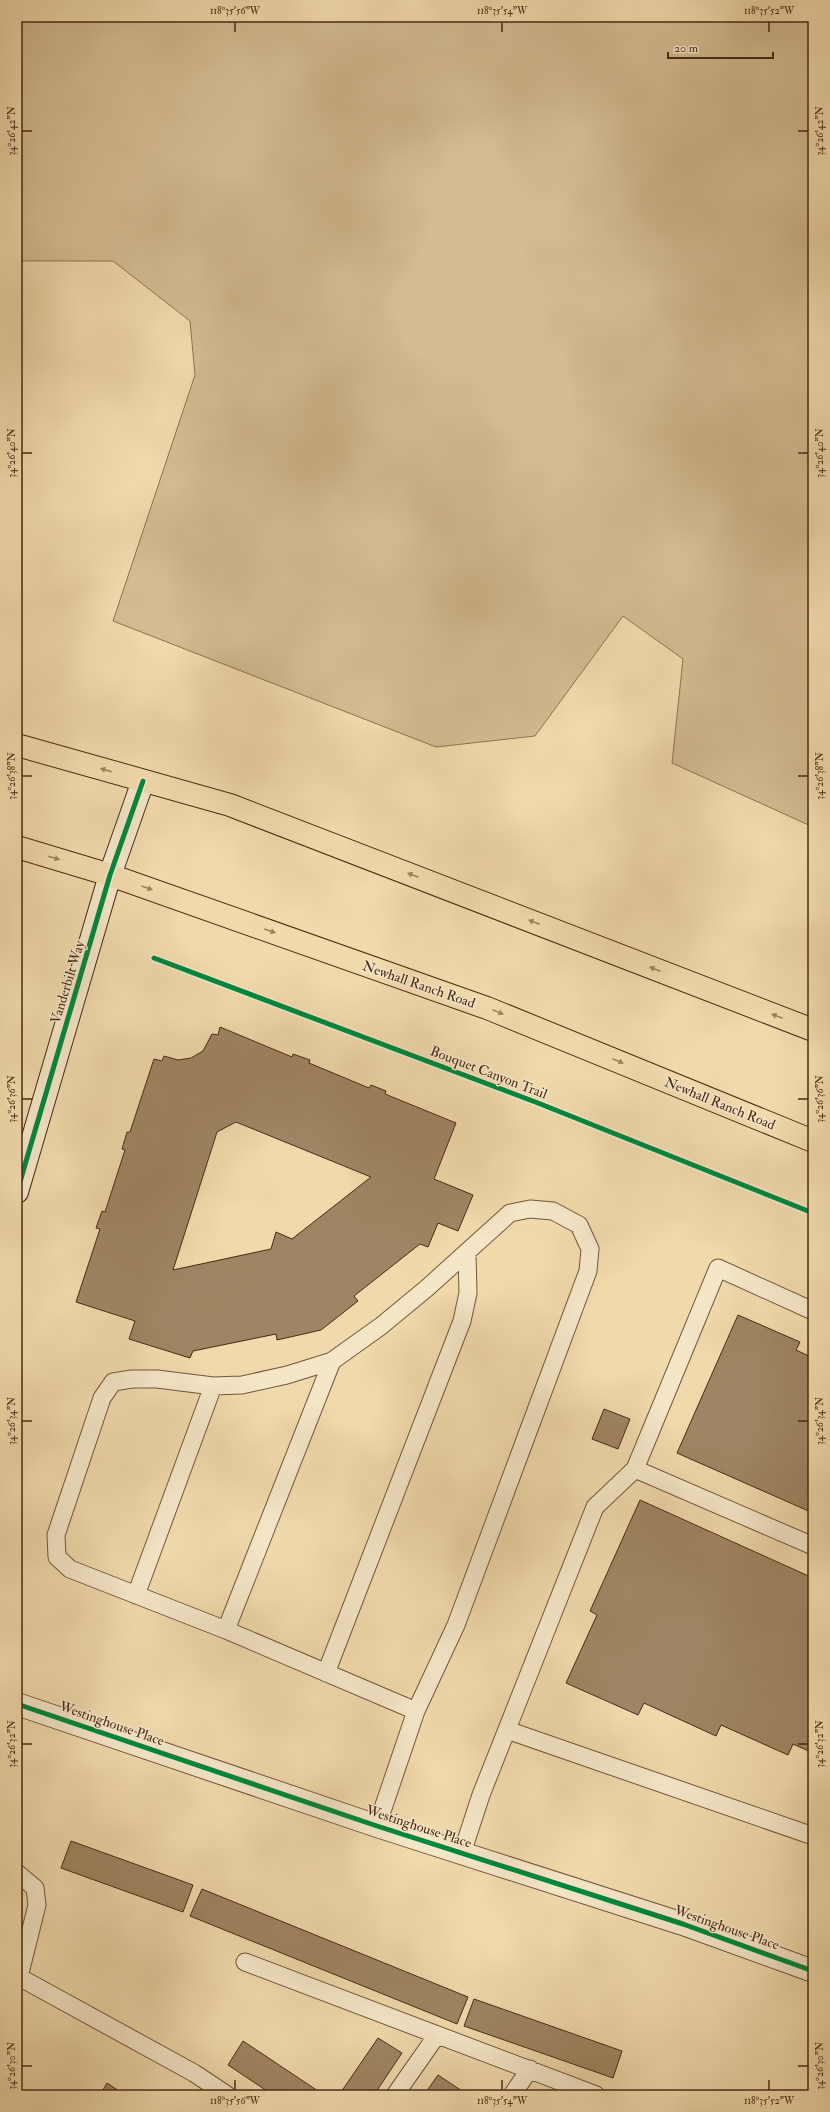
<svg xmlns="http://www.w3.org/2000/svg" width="830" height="2112" font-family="'IM FELL Double Pica',serif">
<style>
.green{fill:#d3bb92;stroke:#8e7254}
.building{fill:#9f8563;stroke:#482a15;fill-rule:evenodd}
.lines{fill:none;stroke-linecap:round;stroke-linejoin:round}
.lane-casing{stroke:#72563a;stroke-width:19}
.street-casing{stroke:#72563a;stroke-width:24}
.secondary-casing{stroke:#482a15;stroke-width:24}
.primary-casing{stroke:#482a15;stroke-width:24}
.lane{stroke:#f5e6c8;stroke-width:17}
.street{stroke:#f5e6c8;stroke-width:22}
.secondary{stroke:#f5e6c8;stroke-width:22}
.primary{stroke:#f0d9ab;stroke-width:22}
.cycleway-casing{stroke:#f5e6c8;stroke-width:8}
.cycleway{stroke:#00873e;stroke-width:5}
.oneway{fill:#9c8260}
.ticks{fill:none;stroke:#482a15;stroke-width:1.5}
.labels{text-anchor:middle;stroke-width:3;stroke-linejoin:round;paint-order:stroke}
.street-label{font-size:14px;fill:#482a15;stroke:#f5e6c8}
.neatline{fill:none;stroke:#482a15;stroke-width:1.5}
.ticks-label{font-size:10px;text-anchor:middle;fill:#482a15}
</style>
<rect width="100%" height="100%" fill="#f0d9ab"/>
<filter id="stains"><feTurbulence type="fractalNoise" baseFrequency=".005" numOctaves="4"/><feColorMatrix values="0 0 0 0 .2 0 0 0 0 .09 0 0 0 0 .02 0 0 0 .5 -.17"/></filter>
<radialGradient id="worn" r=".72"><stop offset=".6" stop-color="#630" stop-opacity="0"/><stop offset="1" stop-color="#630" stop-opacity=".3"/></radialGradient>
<path class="green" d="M17,17H813V827L672,763L683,659L623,616L535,736L436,747L113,621L195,375L190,321L113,261H17Z"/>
<path class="building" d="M220,1027L292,1057L293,1054L310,1060L309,1063L369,1088L371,1085L386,1091L385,1094L456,1123L434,1179L473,1195L458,1231L438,1223L428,1247L420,1244L354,1296L358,1301L321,1330L277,1340L276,1334L193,1351L190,1358L129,1339L135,1321L76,1302L100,1229L96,1228L102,1211L105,1212L125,1150L122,1149L127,1132H130L154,1059L162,1061L164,1056L178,1060L191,1058L203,1051L212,1034L218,1035ZM236,1122L371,1177L292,1239L276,1232L271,1249L173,1270L217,1132Z
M738,1315L800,1342L796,1350L813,1358V1513L677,1453Z
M604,1409L630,1419L618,1449L592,1439Z
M640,1500L813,1578V1753L793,1744L788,1755L721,1725L716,1736L644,1703L638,1715L566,1683L597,1615L590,1611Z
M71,1841L193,1885L183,1912L61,1868Z
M202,1889L468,1997L457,2024L190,1916Z
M474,1999L622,2051L613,2078L464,2026Z
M378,2038L402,2053L374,2095H339Z
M243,2041L324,2095H273L228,2065Z
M438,2075L468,2095H424Z
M107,2083L125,2095H100Z"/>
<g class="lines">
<defs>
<path id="lane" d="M635,1469L813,1546
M136,1595L213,1386
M226,1630L332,1361
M326,1673L462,1321L468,1293L467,1254
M507,1730L813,1836
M377,1826L416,1711L456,1625L588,1271L590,1249L579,1225L553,1211L530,1209L510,1213L427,1288L381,1326L332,1361L287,1375L242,1385L213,1386L157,1379H132L113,1382L102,1398L56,1535L57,1557L70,1569L226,1630L416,1711
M462,1853L481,1795L595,1507L635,1469L718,1268L813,1311
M17,1873L35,1888L37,1905L19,1977L194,2073L227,2095
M245,1962L596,2095
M395,2095L437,2035
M512,2095L530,2069"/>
<path id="street" d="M17,1704L377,1826L683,1924L813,1971"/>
<path id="secondary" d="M17,1192L110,875L143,781"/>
<path id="primary" d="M17,745L230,805L813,1030
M17,847L110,875L487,1008L813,1141"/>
</defs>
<use href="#lane" class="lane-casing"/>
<use href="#street" class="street-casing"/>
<use href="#secondary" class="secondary-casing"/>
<use href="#primary" class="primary-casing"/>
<use href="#lane" class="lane"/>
<use href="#street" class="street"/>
<use href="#secondary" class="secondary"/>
<use href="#primary" class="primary"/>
<defs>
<path id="cycleway" d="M154,958L538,1103L813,1213
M17,1192L110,875L143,781
M17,1704L377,1826L683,1924L813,1971"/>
</defs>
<use href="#cycleway" class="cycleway-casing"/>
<use href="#cycleway" class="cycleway"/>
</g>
<defs><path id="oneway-solid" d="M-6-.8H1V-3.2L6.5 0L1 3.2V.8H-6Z"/></defs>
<g class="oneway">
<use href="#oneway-solid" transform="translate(106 770) rotate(-164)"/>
<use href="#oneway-solid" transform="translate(54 858) rotate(16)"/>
<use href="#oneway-solid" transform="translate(413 875) rotate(-159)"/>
<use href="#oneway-solid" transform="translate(147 888) rotate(19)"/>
<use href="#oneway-solid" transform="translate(534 922) rotate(-159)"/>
<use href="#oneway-solid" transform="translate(270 931) rotate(19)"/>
<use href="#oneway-solid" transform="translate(655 969) rotate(-159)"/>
<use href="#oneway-solid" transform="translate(498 1012) rotate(22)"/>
<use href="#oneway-solid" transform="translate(777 1016) rotate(-159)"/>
<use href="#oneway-solid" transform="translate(618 1061) rotate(22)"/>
</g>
<path class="ticks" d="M235,22V32M502,22V32M769,22V32M22,131H32M798,131H808M22,453H32M798,453H808M22,776H32M798,776H808M22,1099H32M798,1099H808M22,1421H32M798,1421H808M22,1744H32M798,1744H808M22,2066H32M798,2066H808M235,2080V2090M502,2080V2090M769,2080V2090"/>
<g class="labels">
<g class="street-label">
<text transform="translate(67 982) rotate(-73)" y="5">Vanderbilt Way</text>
<text transform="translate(419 984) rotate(19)" y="5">Newhall Ranch Road</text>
<text transform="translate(489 1072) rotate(21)" y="5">Bouquet Canyon Trail</text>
<text transform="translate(720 1103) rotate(22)" y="5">Newhall Ranch Road</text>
<text transform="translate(112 1723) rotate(19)" y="5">Westinghouse Place</text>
<text transform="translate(419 1826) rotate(18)" y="5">Westinghouse Place</text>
<text transform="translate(727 1927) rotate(19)" y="5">Westinghouse Place</text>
</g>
</g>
<rect width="830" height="2112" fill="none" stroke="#f0d9ab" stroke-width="44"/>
<path d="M668 52v6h105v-6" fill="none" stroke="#482a15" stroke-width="2"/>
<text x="674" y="52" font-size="12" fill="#482a15" stroke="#f5e6c8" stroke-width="3" paint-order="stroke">20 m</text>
<rect x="22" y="22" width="786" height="2068" class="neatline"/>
<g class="ticks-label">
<text x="235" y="14">118°35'56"W</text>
<text x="502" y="14">118°35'54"W</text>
<text x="769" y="14">118°35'52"W</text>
<text transform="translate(11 131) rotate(-90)" y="4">34°26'42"N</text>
<text transform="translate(819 131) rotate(-90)" y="4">34°26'42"N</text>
<text transform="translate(11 453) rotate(-90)" y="4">34°26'40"N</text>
<text transform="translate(819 453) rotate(-90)" y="4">34°26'40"N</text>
<text transform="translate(11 776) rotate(-90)" y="4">34°26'38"N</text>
<text transform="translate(819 776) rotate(-90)" y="4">34°26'38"N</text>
<text transform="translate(11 1099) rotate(-90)" y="4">34°26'36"N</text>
<text transform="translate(819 1099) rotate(-90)" y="4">34°26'36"N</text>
<text transform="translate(11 1421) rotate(-90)" y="4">34°26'34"N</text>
<text transform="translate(819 1421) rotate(-90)" y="4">34°26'34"N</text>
<text transform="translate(11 1744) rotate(-90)" y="4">34°26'32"N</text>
<text transform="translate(819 1744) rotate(-90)" y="4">34°26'32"N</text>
<text transform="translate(11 2066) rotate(-90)" y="4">34°26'30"N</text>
<text transform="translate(819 2066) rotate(-90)" y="4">34°26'30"N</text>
<text x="235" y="2104">118°35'56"W</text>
<text x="502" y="2104">118°35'54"W</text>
<text x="769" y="2104">118°35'52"W</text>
</g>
<rect width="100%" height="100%" filter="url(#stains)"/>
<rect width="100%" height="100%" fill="url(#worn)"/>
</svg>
